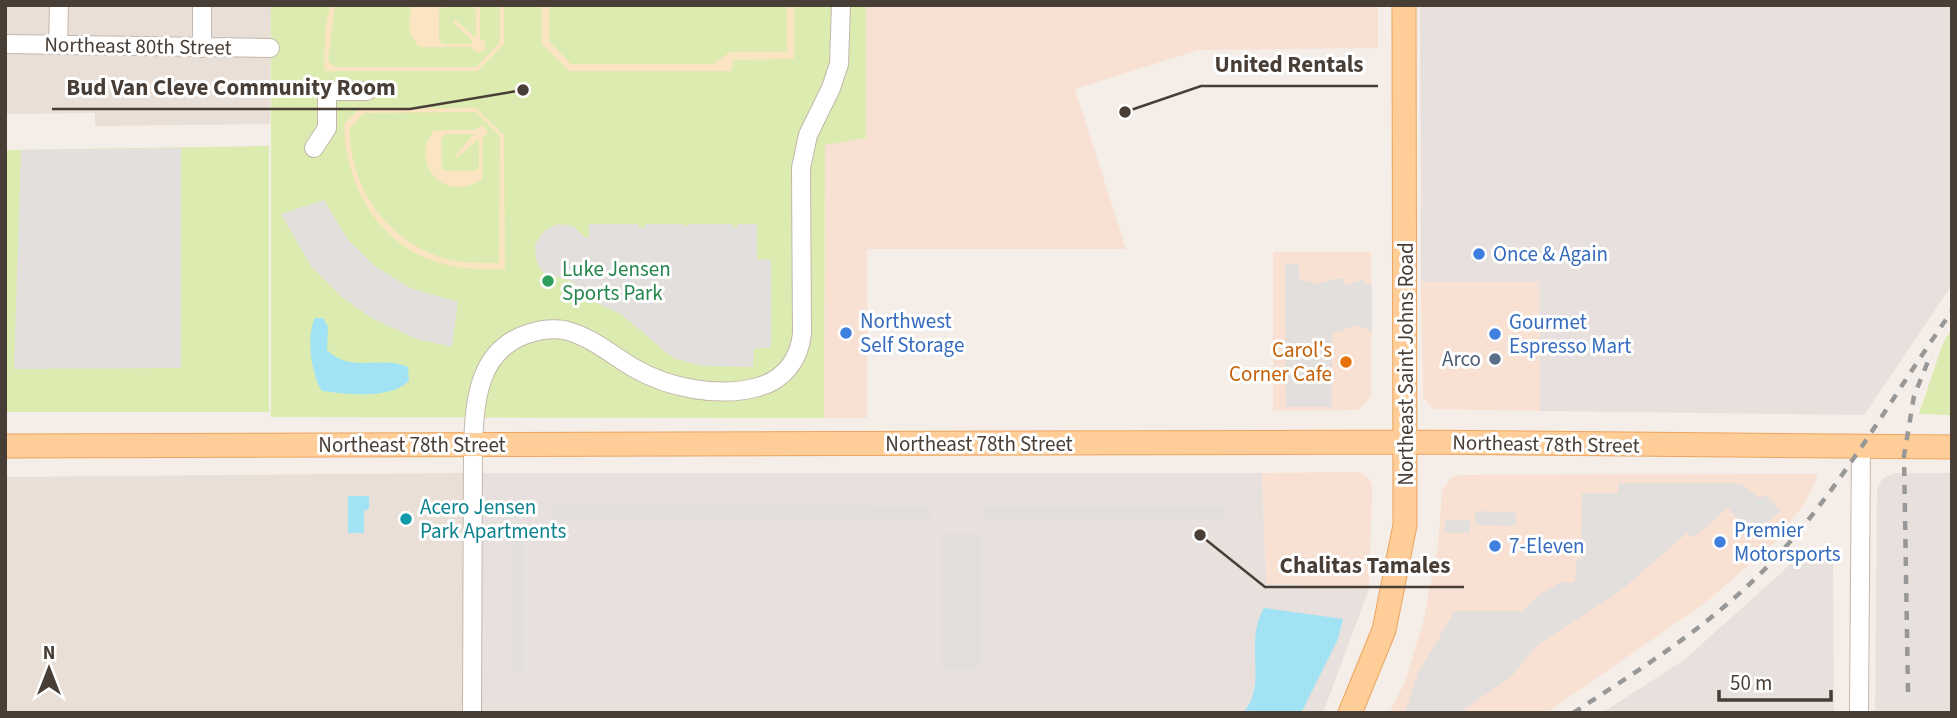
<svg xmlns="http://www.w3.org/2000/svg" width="1957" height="718" font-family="'Source Sans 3',sans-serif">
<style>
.residential{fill:#e9dfd6}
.commercial{fill:#f8e0d2}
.industrial{fill:#e7e0dd}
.green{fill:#dcebaf}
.sand{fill:#fbe4c2;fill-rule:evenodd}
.parking{fill:#e3dfdd}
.water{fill:#a1e3f5}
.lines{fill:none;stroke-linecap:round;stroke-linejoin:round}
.minor-casing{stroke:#c4b7ad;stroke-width:20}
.major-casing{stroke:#eba560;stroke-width:25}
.minor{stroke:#fff;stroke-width:18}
.major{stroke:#ffcd97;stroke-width:23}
.rail{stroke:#989898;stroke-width:4.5;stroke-dasharray:9 9;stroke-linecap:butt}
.shop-dot{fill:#3f7fe0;stroke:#fff;stroke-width:2.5}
.leisure-dot{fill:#2e9e5b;stroke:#fff;stroke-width:2.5}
.service-dot{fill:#5c6f8a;stroke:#fff;stroke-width:2.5}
.food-dot{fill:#e8710a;stroke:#fff;stroke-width:2.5}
.culture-dot{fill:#0f9aa8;stroke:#fff;stroke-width:2.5}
.labels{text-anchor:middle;stroke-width:6;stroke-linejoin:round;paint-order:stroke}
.street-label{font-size:21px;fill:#493e36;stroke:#fff}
.shop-label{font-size:21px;fill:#366cbe;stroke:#fff;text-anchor:start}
.leisure-label{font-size:21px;fill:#27864d;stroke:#fff;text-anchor:start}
.food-label{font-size:21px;fill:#c56008;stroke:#fff;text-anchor:end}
.service-label{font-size:21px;fill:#4e5e75;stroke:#fff;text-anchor:end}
.culture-label{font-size:21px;fill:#0d838f;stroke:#fff;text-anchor:start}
.leader{fill:none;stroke:#493e36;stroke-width:2.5}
.callout-dot{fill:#493e36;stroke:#fff;stroke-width:2.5}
.callout-label{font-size:23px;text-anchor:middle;font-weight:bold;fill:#493e36;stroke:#fff;stroke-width:6;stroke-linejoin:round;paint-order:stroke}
</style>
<rect width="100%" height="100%" fill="#f5eee8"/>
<path class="residential" d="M5,5H271L270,124L95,126V113L5,114Z
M467,473L470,713H5V477Z"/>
<path class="commercial" d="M866,5H1378V48L1198,50L1075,89L1126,249H867V418H824L825,144L866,138Z
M1273,252H1371V397L1358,410L1273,411Z
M1539,281L1540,411L1433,409L1423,397L1421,282Z
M1359,472L1369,478L1372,486L1369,589L1266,584L1262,473Z
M1818,474L1805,503L1772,545L1705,603L1546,713H1389L1405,682L1423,623L1438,547L1442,491L1451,478L1459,475Z"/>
<path class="industrial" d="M1420,5H1952V285L1864,415L1540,411L1539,282H1421Z
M467,473H1262L1266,583L1369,589L1323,713H470Z
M1895,473H1952V713H1875L1877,488L1883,478Z
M1803,553L1833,558L1834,713H1602L1684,660Z"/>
<path class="green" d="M271,5H866V138L825,145L824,418L271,417Z
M269,146V412H5V150Z
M1952,329V415L1919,414L1943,343Z"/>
<path class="sand" d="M330,5H335L328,61L335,67H476L500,42V5H504V44L478,71H324L325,31Z
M412,5H480V38L485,42V50L477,53L471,47H420C408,36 407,20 412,5ZM444,6H471L476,10V38L455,20L453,22L472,41L471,44H444L439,40V11Z
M542,5H549V41L571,64H713L730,52H787V5H794V59L733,60L732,71H569L542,44Z
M476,108L504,135L505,269C487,269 469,270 451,266C383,252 345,190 344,124L359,109ZM476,112L500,136L499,263C480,263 459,264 440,257C385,238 349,186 350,128L364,113Z
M482,125L488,131L483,139L482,179C447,205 408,165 434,130H474ZM446,134H474L455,155L458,157L479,139V167L476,171H446L442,168L441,139Z"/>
<path class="parking" d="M181,148V368L14,369L21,150Z
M324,200L348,240L375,266L410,288L458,302L452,347L417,339L373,319L343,298L311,266L281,214Z
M558,224L573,226L586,238L589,237V224H639V227L645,228V224H682L688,227V224H732V227L737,228L738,224H757V259L771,260V347L754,349L753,367L703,366L673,358L622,315L597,303L573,296L574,282L542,272L536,260L535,244L544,231Z
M1285,264H1299V279L1319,284L1332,279H1344L1345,286L1361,280L1372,286V332L1358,325L1334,333L1332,337V407H1286Z
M1618,483H1735L1745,486L1760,499L1766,494L1780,511L1752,536L1728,508L1693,538L1687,533L1620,591L1536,646L1511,677L1459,713H1405L1418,673L1455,611H1522L1539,595L1559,583L1575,582L1576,560L1581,559L1582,493H1618Z
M554,506L931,507V519H554Z
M982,507L1224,508V520H982Z
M1475,511L1516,512V526L1475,525Z
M1445,520H1470V533H1445Z
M511,530L524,531V673H511Z
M941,533H981V669H941Z"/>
<path class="water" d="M315,318H323L328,327L327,350C351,374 380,355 408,367L409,381C389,400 348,394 322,391C311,374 306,336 315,318Z
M348,496H369V509L364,511V533H348Z
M1264,608L1343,619L1338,639L1301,713H1243C1269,683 1243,645 1264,608Z"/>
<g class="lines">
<defs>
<path id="minor" d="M5,44L270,48
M58,44L59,5
M202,48V5
M314,148L327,128V91H367
M472,713L473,444C475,400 478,351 527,334C539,330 552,328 564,330C590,336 612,355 634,368C668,388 719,398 758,387C784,380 799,360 802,334L801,168L808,135L831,88L839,64L841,5
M1859,713L1861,446"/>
<path id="major" d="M5,446L1408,442L1952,447
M1350,713L1384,630L1405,525L1404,5"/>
</defs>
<use href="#minor" class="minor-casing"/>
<use href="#major" class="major-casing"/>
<use href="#minor" class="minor"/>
<use href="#major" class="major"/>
<path class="rail" d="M1908,692L1904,456L1914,396L1931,354
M1573,713C1639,670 1705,629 1761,573C1837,497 1890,399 1952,311"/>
</g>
<g class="shop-dot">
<circle cx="1479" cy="254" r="7"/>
<circle cx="846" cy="333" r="7"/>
<circle cx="1495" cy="334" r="7"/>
<circle cx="1720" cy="542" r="7"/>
<circle cx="1495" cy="546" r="7"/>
</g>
<circle class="leisure-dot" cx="548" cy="281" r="7"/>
<circle class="service-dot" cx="1495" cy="359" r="7"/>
<circle class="food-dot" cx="1346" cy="362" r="7"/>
<circle class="culture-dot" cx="406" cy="519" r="7"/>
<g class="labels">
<g class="street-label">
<text transform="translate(138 46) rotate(1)" y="7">Northeast 80th Street</text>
<text transform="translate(1406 364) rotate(-90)" y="7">Northeast Saint Johns Road</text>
<text x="979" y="451">Northeast 78th Street</text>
<text transform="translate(1546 444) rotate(1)" y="7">Northeast 78th Street</text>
<text x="412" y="452">Northeast 78th Street</text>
</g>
<g class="shop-label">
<text x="1493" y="261">Once &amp; Again</text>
<text x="860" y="328">Northwest<tspan x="860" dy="24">Self Storage</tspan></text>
<text x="1509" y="329">Gourmet<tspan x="1509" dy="24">Espresso Mart</tspan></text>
<text x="1734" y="537">Premier<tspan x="1734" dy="24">Motorsports</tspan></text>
<text x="1509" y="553">7-Eleven</text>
</g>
<g class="leisure-label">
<text x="562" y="276">Luke Jensen<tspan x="562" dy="24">Sports Park</tspan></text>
</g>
<g class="food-label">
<text x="1332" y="357">Carol's<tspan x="1332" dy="24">Corner Cafe</tspan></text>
</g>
<g class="service-label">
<text x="1481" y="366">Arco</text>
</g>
<g class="culture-label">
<text x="420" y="514">Acero Jensen<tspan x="420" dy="24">Park Apartments</tspan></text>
</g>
</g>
<path class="leader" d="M1125 112L1201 86H1378M523 90L410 109H52M1200 535L1265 587H1464"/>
<g class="callout-dot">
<circle cx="1125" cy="112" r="7"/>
<circle cx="523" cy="90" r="7"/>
<circle cx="1200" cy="535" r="7"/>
</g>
<g class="callout-label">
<text x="1289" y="72">United Rentals</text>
<text x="231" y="95">Bud Van Cleve Community Room</text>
<text x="1365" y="573">Chalitas Tamales</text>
</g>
<rect width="1957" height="718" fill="none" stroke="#493e36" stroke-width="14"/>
<g transform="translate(49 669)" stroke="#ffffff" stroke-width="5" paint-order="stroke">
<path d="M0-5L12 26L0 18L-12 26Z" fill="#493e36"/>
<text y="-10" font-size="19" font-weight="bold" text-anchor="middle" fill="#493e36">N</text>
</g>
<path d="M1719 690v10h112v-10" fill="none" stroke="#493e36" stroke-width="3.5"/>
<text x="1730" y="690" font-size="21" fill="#493e36" stroke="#ffffff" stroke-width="5" paint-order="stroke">50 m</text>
</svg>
